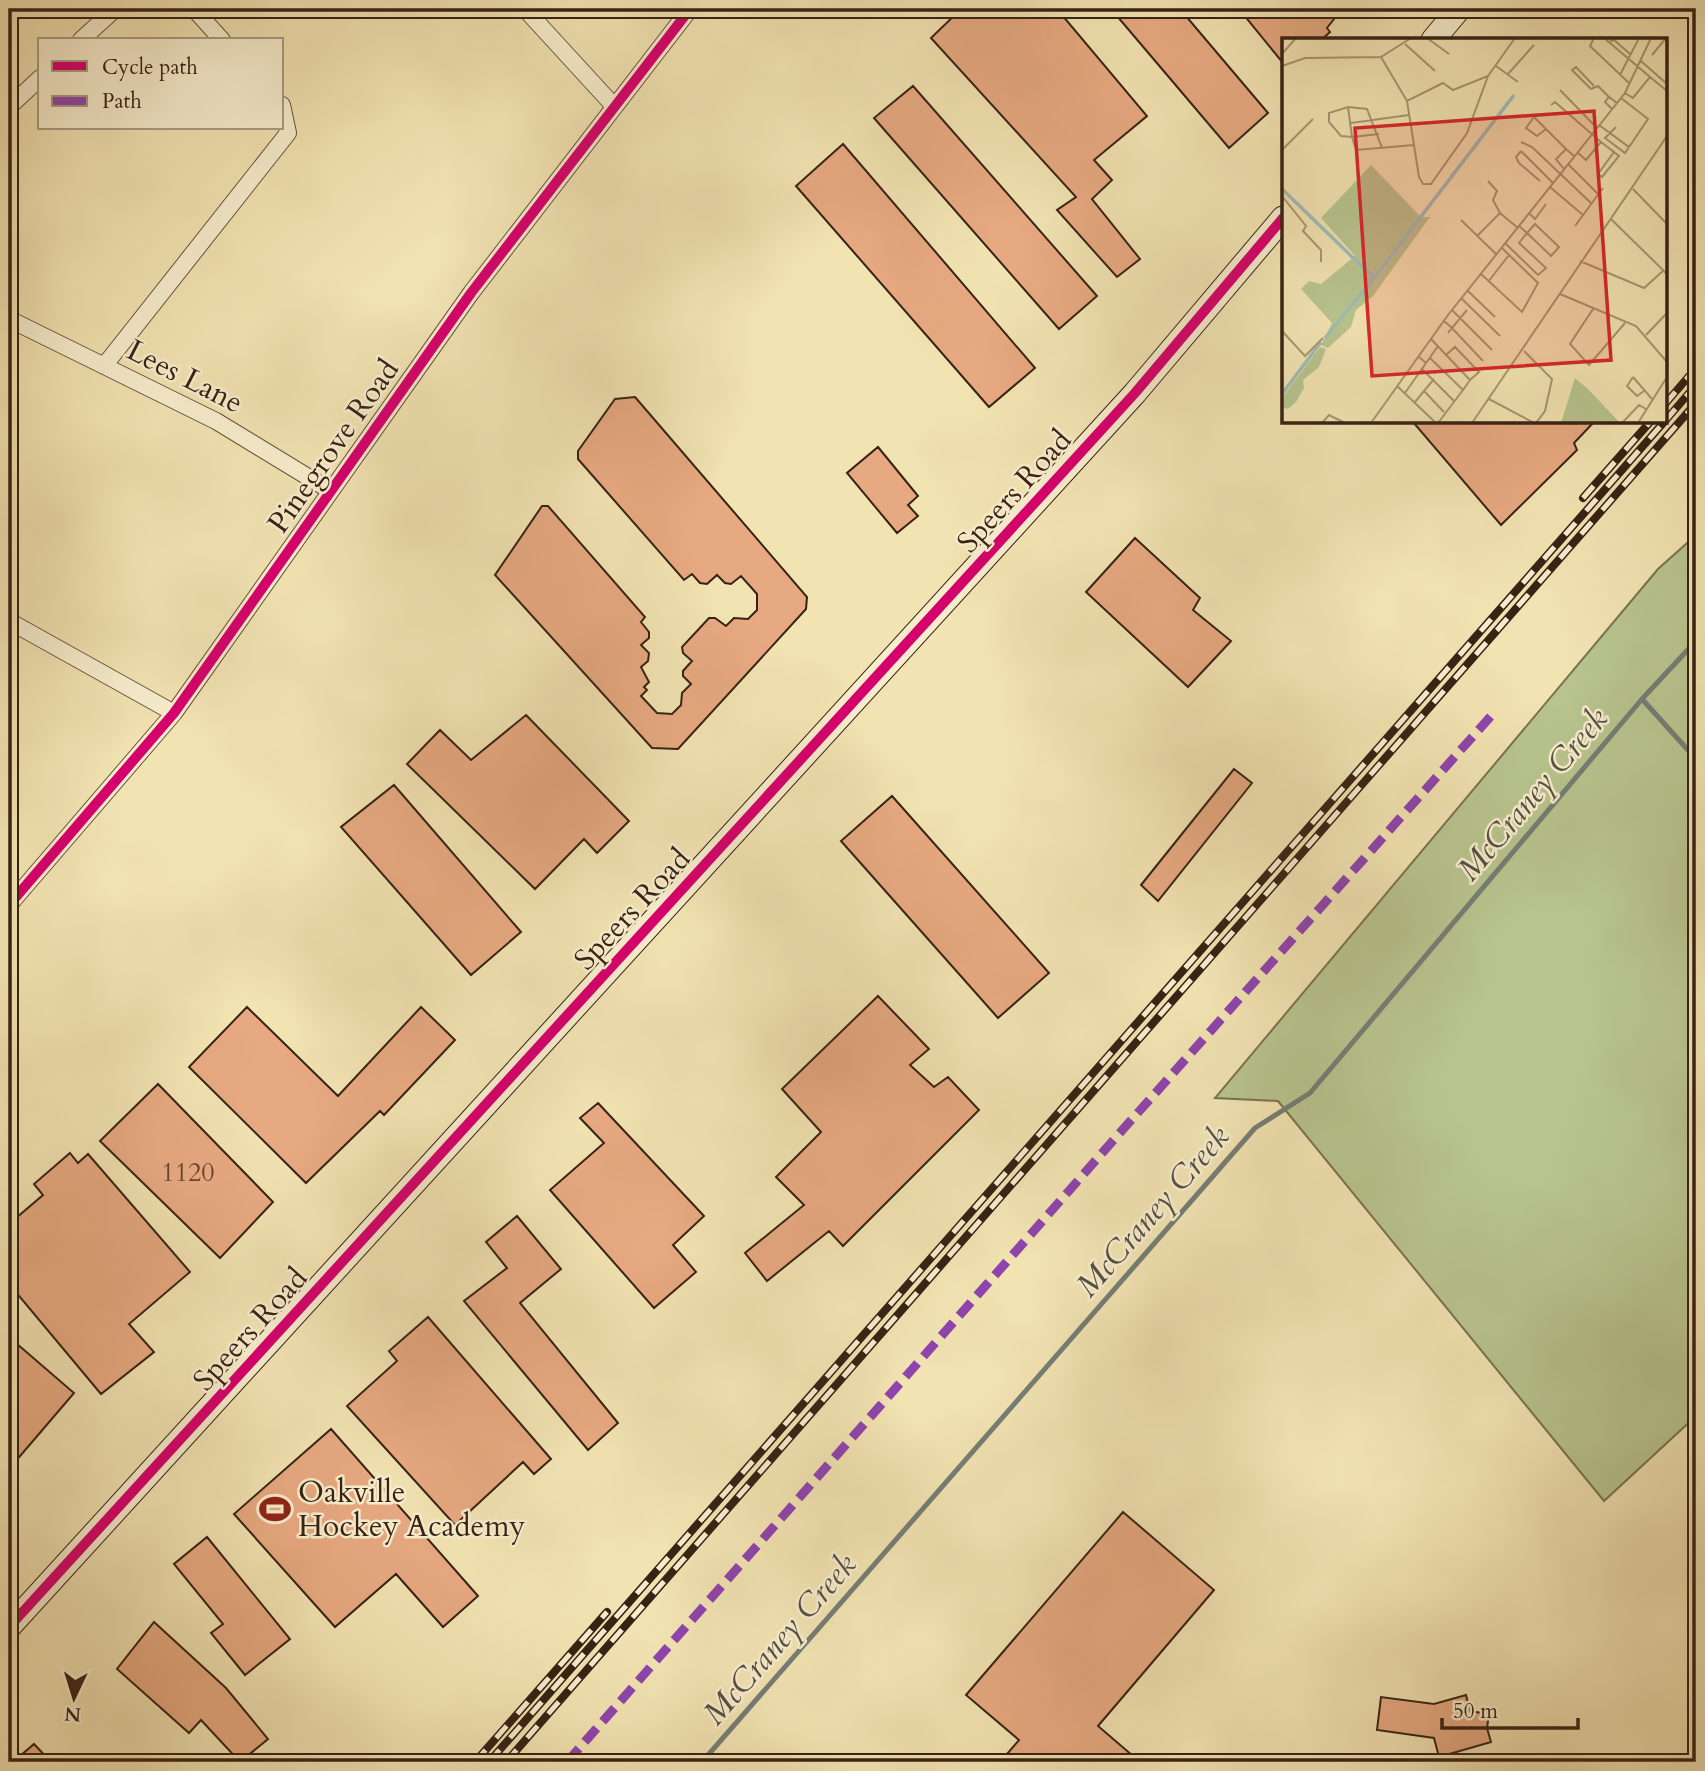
<svg xmlns="http://www.w3.org/2000/svg" width="1705" height="1771" font-family="Cardo,serif">
<style>
.green{fill:#b8c48e;stroke:#787351;stroke-width:2}
.lines{fill:none;stroke-linecap:round;stroke-linejoin:round}
.stream{stroke:#757e75;stroke-width:5}
.building{fill:#e7a981;stroke:#372214;stroke-width:2}
.street-casing{stroke:#66523c;stroke-width:18}
.secondary-casing{stroke:#372214;stroke-width:25}
.street{stroke:#f7edcd;stroke-width:16}
.secondary{stroke:#f7edcd;stroke-width:23}
.rail-casing{stroke:#372214;stroke-width:8}
.rail{stroke:#f7edcd;stroke-width:5;stroke-dasharray:16;stroke-linecap:butt}
.quiet{stroke:#8e44ad;stroke-width:9;stroke-dasharray:18 9;stroke-linecap:butt}
.cycleway-casing{stroke:#f7edcd;stroke-width:15}
.cycleway{stroke:#d6006c;stroke-width:10}
.labels{text-anchor:middle;stroke-width:5;stroke-linejoin:round;paint-order:stroke}
.number-label{font-size:26px;fill:#63442f}
.street-label{font-size:30px;fill:#372214;stroke:#f7edcd}
.poi-label{font-size:30px;fill:#372214;stroke:#f7edcd;text-anchor:start}
.water-label{font-size:32px;font-style:italic;fill:#565045;stroke:#f7edcd}
.inset-river{fill:none;stroke:#9fbcb6;stroke-width:3.5}
.inset-road{fill:none;stroke:#a79673;stroke-width:2}
.view{fill:#d62828;fill-opacity:0.15;stroke:#d62828;stroke-width:3.5}
.inset-edge{fill:none;stroke:#372214;stroke-width:3.5}
</style>
<rect width="100%" height="100%" fill="#f2e3b2"/>
<filter id="stains"><feTurbulence type="fractalNoise" baseFrequency=".00286" numOctaves="4"/><feColorMatrix values="0 0 0 0 .2 0 0 0 0 .09 0 0 0 0 .02 0 0 0 .5 -.17"/></filter>
<radialGradient id="worn" r=".72"><stop offset=".6" stop-color="#630" stop-opacity="0"/><stop offset="1" stop-color="#630" stop-opacity=".3"/></radialGradient>
<path class="green" d="M1696,535V1416L1604,1501L1278,1101L1215,1098L1658,569Z"/>
<g class="lines">
<path class="stream" d="M1696,641L1642,699L1696,759
M702,1762L1255,1128L1310,1093L1642,699"/>
</g>
<path class="building" d="M961,9H1057L1147,116L1094,160L1112,180L1092,199L1140,259L1117,277L1057,210L1076,197L931,38Z
M1111,9H1180L1268,113L1229,148Z
M1239,9H1342L1327,28L1330,32L1321,40H1283V63Z
M913,86L1097,296L1059,329L874,118Z
M843,144L1035,368L989,407L796,186Z
M635,397L807,597L806,609L678,749L652,748L495,575L542,506H548L645,617L641,622L649,632V638L641,645L649,653L648,661L641,667L649,682L644,687L647,690L641,696L657,713L672,714L681,705L682,693L691,684L683,676V671L692,661L683,653L682,647L709,618H715L726,626L734,618L748,619L757,610V594L741,576L731,584L725,583L717,575L707,584L700,583L692,574L684,580L578,459V451L615,399Z
M1413,422H1594L1574,443L1577,450L1501,525Z
M878,447L918,496L908,505L918,516L897,533L847,473Z
M1135,538L1200,598L1193,610L1231,641L1188,687L1086,592Z
M526,715L629,821L597,853L584,839L535,889L407,764L440,730L471,760Z
M1234,769L1252,783L1158,901L1141,885Z
M394,785L521,932L471,975L341,827Z
M892,796L1049,973L998,1018L841,841Z
M878,996L929,1049L910,1065L934,1087L948,1077L979,1110L843,1246L829,1231L767,1281L745,1253L804,1205L776,1177L821,1132L782,1089Z
M247,1007L338,1096L421,1007L455,1040L384,1115L380,1111L306,1183L189,1067Z
M158,1084L273,1202L220,1258L100,1141Z
M598,1103L704,1216L673,1245L696,1272L654,1308L550,1190L604,1143L580,1118Z
M70,1153L78,1163L88,1154L190,1272L129,1324L154,1352L101,1394L9,1284V1224L43,1195L34,1184Z
M517,1216L561,1269L520,1303L618,1423L588,1450L464,1301L507,1268L486,1242Z
M428,1317L551,1459L534,1474L523,1462L455,1525L347,1406L397,1361L389,1351Z
M9,1337L74,1393L9,1469Z
M331,1429L478,1596L443,1627L396,1574L335,1627L234,1514Z
M1123,1512L1214,1590L1098,1726L1140,1762H1000L1019,1740L966,1695Z
M207,1537L290,1639L245,1675L211,1633L223,1624L174,1564Z
M154,1622L226,1688L268,1739L240,1762L201,1720L189,1733L117,1669Z
M1466,1695L1470,1711L1489,1714L1487,1728L1491,1742L1439,1757L1434,1738L1377,1730L1381,1697L1434,1704Z
M34,1744L51,1762H13Z"/>
<g class="lines">
<defs>
<path id="street" d="M194,9L222,40
M525,9L613,105
M81,40L115,9
M9,107L40,78
M9,319L216,421L331,491
M104,366L288,133L282,105
M9,621L174,713
M9,905L174,713L471,293L690,9"/>
<path id="secondary" d="M1433,40L1459,9
M9,1627L1135,393L1283,218"/>
</defs>
<use href="#street" class="street-casing"/>
<use href="#secondary" class="secondary-casing"/>
<use href="#street" class="street"/>
<use href="#secondary" class="secondary"/>
<defs>
<path id="rail" d="M1665,404L1696,368
M1665,421L1696,385
M1583,498L1650,422
M475,1762L607,1612
M489,1762L1664,422
M506,1762L1696,403"/>
</defs>
<use href="#rail" class="rail-casing"/>
<use href="#rail" class="rail"/>
<path class="quiet" d="M567,1762L1118,1135L1491,716"/>
<defs>
<path id="cycleway" d="M9,905L174,713L471,293L690,9
M9,1627L1135,393L1283,218"/>
</defs>
<use href="#cycleway" class="cycleway-casing"/>
<use href="#cycleway" class="cycleway"/>
</g>
<defs>
<symbol id="stadium-bare" viewBox="-9 -9 18 18"><path d="M0-5a6.5 5 0 1 0 0 10a6.5 5 0 1 0 0-10ZM-3.5-1.8h7v3.6h-7Z" fill="#8f2418" stroke="#f7edcd" stroke-width="2.5" paint-order="stroke"/></symbol>
</defs>
<g fill-rule="evenodd">
<use href="#stadium-bare" x="253" y="1487" width="44" height="44"/>
</g>
<g class="labels">
<g class="number-label">
<text x="188" y="1181">1120</text>
</g>
<g class="street-label">
<text transform="translate(185 376) rotate(27)" y="10">Lees Lane</text>
<text transform="translate(333 446) rotate(-55)" y="10">Pinegrove Road</text>
<text transform="translate(1014 491) rotate(-48)" y="10">Speers Road</text>
<text transform="translate(632 909) rotate(-47)" y="10">Speers Road</text>
<text transform="translate(250 1329) rotate(-48)" y="10">Speers Road</text>
</g>
<g class="poi-label">
<text x="298" y="1502">Oakville<tspan x="298" dy="34">Hockey Academy</tspan></text>
</g>
<g class="water-label">
<text transform="translate(1532 794) rotate(-50)" y="11">McCraney Creek</text>
<text transform="translate(1152 1211) rotate(-49)" y="11">McCraney Creek</text>
<text transform="translate(779 1639) rotate(-49)" y="11">McCraney Creek</text>
</g>
</g>
<g transform="translate(1282 38)">
<rect width="385" height="385" fill="#f2e3b2"/>
<path d="M89,127L139,179H148L91,258L74,272L69,289L46,310L39,307L50,285L19,251L27,243L39,246L73,218L39,180ZM38,309L44,311L37,329L21,342L22,350L14,364L6,371L0,369V360ZM293,340L307,352L338,385H279Z" fill="#b8c48e"/>
<path class="inset-river" d="M0,151L92,240L43,300M92,240L232,57M0,356L39,304"/>
<path class="inset-road" d="M145,0L167,16M312,0L308,8L347,45M322,0L368,39L351,60L343,55M327,4L332,2L348,16M123,6L153,33M0,16L14,0M370,17L384,0M99,19L125,63L161,45L171,52L206,38L233,0M359,23L385,46M0,28L23,20L99,19L129,0M214,28L236,44M225,37L252,7M338,37L357,0M368,39L385,53M312,48L294,29L290,32L309,51L316,48L327,59M278,52L315,90M125,63L137,139L141,146H149L185,95L206,38M269,67L273,64L319,104L304,122L295,114M66,69L85,71L100,110M330,71L323,64L327,59L335,65M69,85L127,77M317,87L347,109L366,81L339,60M334,89L323,100L343,115L347,109M264,91L255,98L244,90L252,79L284,111M97,96L70,99L59,98L47,84V75L66,69L70,99L74,112L132,107M239,104L250,109L309,165M319,104L332,114L337,118L320,139L316,136L332,114M0,112L31,81M239,113L271,145M239,113L234,119L237,125L258,143M286,126L316,156M282,131L274,121L284,111L292,118M206,143L215,153L211,162L218,175M268,149L301,177M351,151L385,186M0,158L24,188L21,193L39,212V224M247,175L253,181L264,166M329,181L385,236M179,182L215,217M293,188L321,150M195,198L218,175L236,190M223,205L256,237L264,230L237,205L245,195L253,186L277,209L269,218L245,195L237,188M298,223L362,250L382,232M199,236L240,274L256,245L220,210M206,244L227,217M186,253L213,279M278,256L354,288L385,324M180,261L218,298M311,271L288,306L307,327L343,285M170,272L210,312M162,283L170,290L185,272M0,293L23,318L41,300M166,295L170,290L201,323M364,297L385,275M149,301L188,342L197,334L173,309L164,317M242,313L270,341L263,373L254,385M137,319L144,325L156,308M148,320L181,352L188,342M140,331L172,363M351,339L345,348L355,358L362,353M351,339L370,361M115,348L154,385M142,353L162,374M123,355L144,325M207,361L252,385M133,364L152,341M40,385L47,377L63,385M89,385L166,277L343,55L369,0M156,385L181,352M190,385L385,98M340,385L357,367L364,371M356,385L385,339"/>
<path class="view" d="M312,73L329,322L90,338L73,90Z"/>
<rect width="385" height="385" class="inset-edge"/>
</g>
<rect width="1705" height="1771" fill="none" stroke="#f2e3b2" stroke-width="35"/>
<rect x="10" y="10" width="1684" height="1750" fill="none" stroke="#372214" stroke-width="3.5"/>
<rect x="18" y="18" width="1670" height="1736" fill="none" stroke="#372214" stroke-width="2"/>
<rect x="38" y="38" width="245" height="91" fill="#f7edcd" stroke="#aa9c83" stroke-width="2"/>
<rect x="52" y="61" width="35" height="10" fill="#d6006c" stroke="#aa9c83" stroke-width="2"/>
<text x="102" y="74" font-size="21" fill="#372214">Cycle path</text>
<rect x="52" y="96" width="35" height="10" fill="#8e44ad" stroke="#aa9c83" stroke-width="2"/>
<text x="102" y="108" font-size="21" fill="#372214">Path</text>
<g transform="translate(74 1698) rotate(184)" stroke="#f7edcd" stroke-width="5" paint-order="stroke">
<path d="M0-5L12 26L0 18L-12 26Z" fill="#372214"/>
<text y="-10" font-size="19" font-weight="bold" text-anchor="middle" fill="#372214">N</text>
</g>
<path d="M1442 1718v10h136v-10" fill="none" stroke="#372214" stroke-width="3.5"/>
<text x="1453" y="1718" font-size="21" fill="#372214" stroke="#f7edcd" stroke-width="5" paint-order="stroke">50 m</text>
<rect width="100%" height="100%" filter="url(#stains)"/>
<rect width="100%" height="100%" fill="url(#worn)"/>
</svg>
